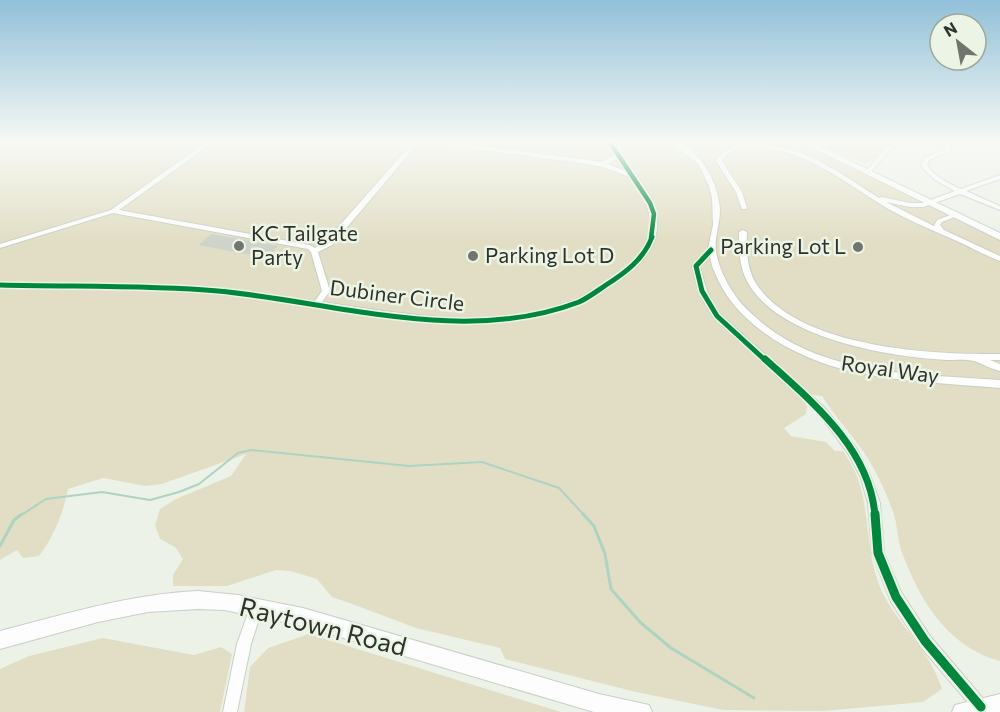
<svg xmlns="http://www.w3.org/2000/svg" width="1000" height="712" font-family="Commissioner,sans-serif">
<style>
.green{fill:#e2dec5}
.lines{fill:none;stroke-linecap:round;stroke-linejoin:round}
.stream-far1{stroke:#afd3c2;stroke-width:2}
.stream{stroke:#afd3c2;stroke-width:3}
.building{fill:#cfd3cc}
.minor-casing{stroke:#cacec7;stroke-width:2}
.major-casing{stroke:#cacec7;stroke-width:2}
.minor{fill:#fcfdfc;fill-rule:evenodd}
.major{fill:#fcfdfc;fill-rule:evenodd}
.cycleway-far3-casing{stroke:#ecf5e5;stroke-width:8}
.cycleway-far2-casing{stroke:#ecf5e5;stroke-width:8}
.cycleway-far1-casing{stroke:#ecf5e5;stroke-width:10}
.cycleway-casing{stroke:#ecf5e5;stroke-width:13}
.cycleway-far3{stroke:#00873e;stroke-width:4.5}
.cycleway-far2{stroke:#00873e;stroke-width:5}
.cycleway-far1{stroke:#00873e;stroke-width:7}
.cycleway{stroke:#00873e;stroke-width:9}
.poi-dot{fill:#72756e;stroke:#ecf5e5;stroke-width:2}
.labels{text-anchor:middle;stroke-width:5;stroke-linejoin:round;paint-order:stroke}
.poi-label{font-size:21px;fill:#2f322c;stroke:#ecf5e5;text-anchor:start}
.street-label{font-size:21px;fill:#2f322c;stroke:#ecf5e5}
.near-street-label{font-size:26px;fill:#2f322c;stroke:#ecf5e5}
</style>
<rect width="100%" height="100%" fill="#edf2e8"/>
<path class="green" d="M0,141H796L1000,239V661C950,648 922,604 904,558C898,545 898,531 895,518C890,502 883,486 875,471C861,443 838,422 822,396L796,393L807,406L806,414L784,428L791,436L826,442L835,451H843C851,463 858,475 861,489C870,523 867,559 882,592C899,626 931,652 942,689L923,702L824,711L723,710L636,692L505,659L500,648L416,628L355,605L332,597L317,579L290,571L276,570L227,586H173V575L183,559L175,547L160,539L155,525L160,509L176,499L231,476L246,454L162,484L146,486L103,478L68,489C63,514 54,536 39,556L23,558L17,550L0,560Z
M843,141H895C884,147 877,161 865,164L825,147Z
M309,634L561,712H244L250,667L268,648Z
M103,638L194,655L221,647L232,654L220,712H0V669L29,656Z"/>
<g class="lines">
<path class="stream-far1" d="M20,516L46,499L102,492L150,500L179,492L199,484L238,453L251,450L409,466L482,462L559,488L585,516"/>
<path class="stream" d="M583,514L594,526L605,554L611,589L641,623L671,648L754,698
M0,546L14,520L22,514"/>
</g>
<path class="building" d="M211,234L278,246L267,258L199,245Z"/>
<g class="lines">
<defs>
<path id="minor" d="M208,141H215L119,210L310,245L315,248L326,241L414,141H420L332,245L318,252L330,291L322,302C397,313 479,329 553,307C561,304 571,302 579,298C589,293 599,286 610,279C630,267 651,248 650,223C650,208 641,182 627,176C600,163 572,162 543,158C505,153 468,148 430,143L427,141H443L602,162L614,155L606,141H612C626,169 660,192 657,227C656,251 634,271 615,283C605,289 595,297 584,302C575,307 564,309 554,312C451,343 323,303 217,294C145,287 72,290 0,287V283L217,288L315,301L322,291L311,252L308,249L113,213L0,248V244L111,210ZM616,159L625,171L608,164Z
M666,141C698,141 719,183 720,210C720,223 714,240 716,251C718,265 725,280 733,292C740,304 751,313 761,322C827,377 920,374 1000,380V388C952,384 902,382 855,372C801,361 736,327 715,273C712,268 711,262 710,256L700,266C705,286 708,298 720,314L826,409L857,449L871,478L880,503L884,553L901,592L930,636L986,702L988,707L986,712H976L920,646L891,602L872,553L868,503L861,478L849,455L820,415L714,318C701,299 697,288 692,266L708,249L713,225L712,198L709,186L699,165L690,157Z
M898,141H905L889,151L870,173H866V171L885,149Z
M939,141H945L950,145L951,150L929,160L927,165C935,177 948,183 961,189L1000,175V179L966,191L1000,206V210L960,194L923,207H910L886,202L934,226L937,220L953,214H957V216L942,222L940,225L944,230L1000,256V261C986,256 972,248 959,242C937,232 914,223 892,211C846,185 809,149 753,147C740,146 729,150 722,161L742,192L747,208L746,209H742L736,192L716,161C725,146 740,143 757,144C804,145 841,174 879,198L882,197L910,203H922L955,191C942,184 929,178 921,165L924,158L945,149L944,146Z
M743,230L747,232C746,250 747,270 757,285C800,348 931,355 1000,354V360H990L1000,364V371C991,369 983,364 974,361C966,359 955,360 947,360C933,359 919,358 905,356C855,349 768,329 745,277C739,263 739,247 739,232Z
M257,601L262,602L263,607L251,644L237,712H223L237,644L252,602Z"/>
<path id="major" d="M799,141H809L1000,233V240Z
M198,591L238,595L303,608L599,694L649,705L652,712H594L303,626L224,610L198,609L148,612L98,622L0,649V631C66,614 130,594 198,591Z
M1000,694V712H952L955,705Z"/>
</defs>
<use href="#minor" class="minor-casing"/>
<use href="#major" class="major-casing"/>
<use href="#minor" class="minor"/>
<use href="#major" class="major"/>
<defs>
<path id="cycleway-far3" d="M609,141L650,203L654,214L651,238"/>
<path id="cycleway-far2" d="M711,250L696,266L702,291L717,316L766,361
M0,285C73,287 146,285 218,291C335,302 464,346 579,302C588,298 597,291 606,285C625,273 644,259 652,237"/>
<path id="cycleway-far1" d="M765,359C812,402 870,448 875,516"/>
<path id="cycleway" d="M875,514L878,553L896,597L925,641L981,707"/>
</defs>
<use href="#cycleway-far3" class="cycleway-far3-casing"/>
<use href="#cycleway-far2" class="cycleway-far2-casing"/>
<use href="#cycleway-far1" class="cycleway-far1-casing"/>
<use href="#cycleway" class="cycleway-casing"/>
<use href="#cycleway-far3" class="cycleway-far3"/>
<use href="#cycleway-far2" class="cycleway-far2"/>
<use href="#cycleway-far1" class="cycleway-far1"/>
<use href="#cycleway" class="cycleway"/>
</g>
<linearGradient id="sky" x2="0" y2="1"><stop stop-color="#91c0d9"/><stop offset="0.59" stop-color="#f7f9f5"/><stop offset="1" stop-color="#f7f9f5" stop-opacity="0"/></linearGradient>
<rect width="1000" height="241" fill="url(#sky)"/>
<g class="poi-dot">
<circle cx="239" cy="246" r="6"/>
<circle cx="858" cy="247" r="6"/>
<circle cx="473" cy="256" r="6"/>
</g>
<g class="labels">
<g class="poi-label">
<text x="251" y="241">KC Tailgate<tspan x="251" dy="24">Party</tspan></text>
<text x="846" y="254" text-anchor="end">Parking Lot L</text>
<text x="485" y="263">Parking Lot D</text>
</g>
<g class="street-label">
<text transform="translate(397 296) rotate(7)" y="7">Dubiner Circle</text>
<text transform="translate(890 370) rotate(8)" y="7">Royal Way</text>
</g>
<g class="near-street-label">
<text transform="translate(323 627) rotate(14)" y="9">Raytown Road</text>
</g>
</g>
<g transform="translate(958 42) rotate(329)"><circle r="28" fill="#ecf5e5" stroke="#a0a79b" stroke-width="1.5"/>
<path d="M0-4.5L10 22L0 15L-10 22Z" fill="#72756e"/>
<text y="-9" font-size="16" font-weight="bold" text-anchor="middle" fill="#2f322c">N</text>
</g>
</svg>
